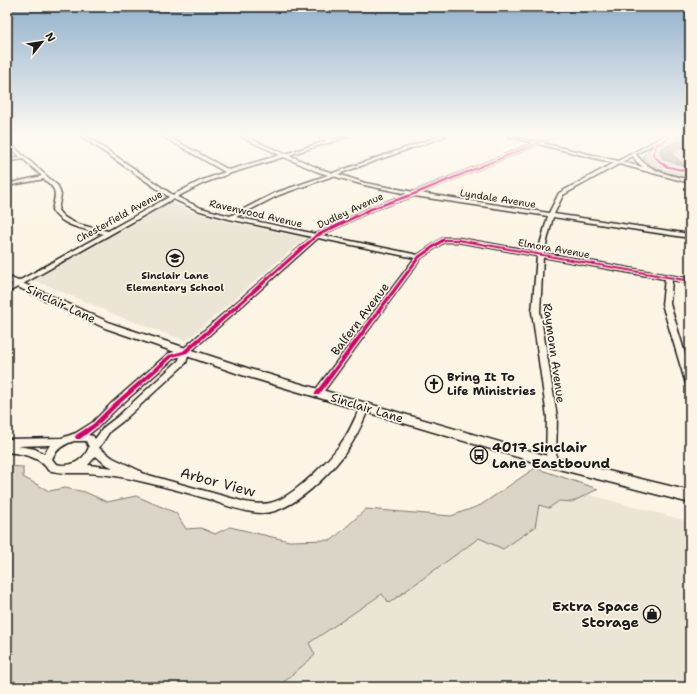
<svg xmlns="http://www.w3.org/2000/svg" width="697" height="694" font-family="'Shantell Sans',sans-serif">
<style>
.built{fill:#ebe5d6}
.green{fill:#dbd5c8;stroke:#7c7872}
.water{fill:#b0aba1;stroke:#75726c}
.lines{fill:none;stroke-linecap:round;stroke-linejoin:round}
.minor-casing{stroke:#1c1c1c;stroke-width:3}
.secondary-casing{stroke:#1c1c1c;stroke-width:3}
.minor{fill:#fcf5e5;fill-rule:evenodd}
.secondary{fill:#fcf5e5;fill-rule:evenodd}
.cycleway-casing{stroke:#fcf5e5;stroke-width:3}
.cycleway{fill:#d6006c;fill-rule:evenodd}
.labels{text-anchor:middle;stroke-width:3.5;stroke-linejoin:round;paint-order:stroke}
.far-street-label{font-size:10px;fill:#1c1c1c;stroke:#fcf5e5}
.far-poi-label{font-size:10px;font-weight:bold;fill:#1c1c1c;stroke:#fcf5e5}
.street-label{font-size:12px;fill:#1c1c1c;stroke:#fcf5e5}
.poi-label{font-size:12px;font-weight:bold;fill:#1c1c1c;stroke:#fcf5e5;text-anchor:start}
.near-poi-label{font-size:14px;font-weight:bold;fill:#1c1c1c;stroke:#fcf5e5;text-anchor:start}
.near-street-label{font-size:14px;fill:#1c1c1c;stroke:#fcf5e5}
</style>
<rect width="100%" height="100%" fill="#fcf5e5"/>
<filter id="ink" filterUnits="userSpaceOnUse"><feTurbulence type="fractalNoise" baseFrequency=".025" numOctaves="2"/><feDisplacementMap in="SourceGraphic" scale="8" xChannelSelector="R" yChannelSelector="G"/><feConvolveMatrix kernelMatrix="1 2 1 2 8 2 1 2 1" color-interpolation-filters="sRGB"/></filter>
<g filter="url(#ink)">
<path class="built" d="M170,202L191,211L228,222L305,238L186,341L118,316L32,279Z
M553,485L690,522V687H278L315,655L309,643L383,594L389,603Z"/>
<path class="green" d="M670,136H690V179C677,175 649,170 643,157C649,147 661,141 670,136Z
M7,466L23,467V477L49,491L65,488L85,492L107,502L136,496L176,513L186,529L201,528L215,534L230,527L289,541L332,540L366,509L451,516L481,505L535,468L598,489L572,502L559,501L549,508L539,505L535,527L503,549L479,538L389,603L382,594L309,643L315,655L278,687H7Z"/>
<path class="water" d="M690,139V148L678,147L672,154L682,163L690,165V168L663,159L660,151C668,144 680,141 690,139Z"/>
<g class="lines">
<defs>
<path id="minor" d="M81,136H86L173,195L200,181L225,172L162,136H167L229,170L280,155L239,136H244L285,154L327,141L317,136C322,136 325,138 330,139C336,140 344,136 350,136L289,155L320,169L333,173L440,136H446L338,174L365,183L414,192L534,143L507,136C516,136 532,143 539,141C545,140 550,136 557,136L542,143L618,161L664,136H669L636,154C648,172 671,175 690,180V183L619,164L563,195L554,214L690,234V238L553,217L544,253L690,279V283L672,280L670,304L690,370V387L686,384L662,304L665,279L543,257L540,312L557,417L556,462L555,465L551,466L547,465L546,462L547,417L532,312L537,256L458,242H444L421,258L320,396H314L313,394L314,392L415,258L318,238L189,353L186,363L123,421L110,431L99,448L113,458L140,471L141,473L245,502C253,503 261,505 270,503C292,499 332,458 344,439C351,429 355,417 361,406H367L369,408C363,421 358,434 350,446C334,471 292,514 261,513C244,512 227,506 211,500C189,493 166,487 144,482C125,477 106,474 87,473C74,473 61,474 48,470C40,456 22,454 7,452V439L62,438L76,433L92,423L111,404L168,354L182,350L312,237L229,219L197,210L173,199L7,293V288L15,283L103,234C86,229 62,227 52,210C56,192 58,191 44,179L7,186V184L42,176L23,159L7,162V160L20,157L7,144V141L58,186L61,195L58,210C67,225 92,227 108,231L169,197ZM538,144L614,163L559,193L549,213L420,193ZM633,156L636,161L643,167L622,162ZM284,157L316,171L328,175L275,193L230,216L201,208L177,197L204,183L231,173ZM333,176L364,185L408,194L369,208L316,234L236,217L279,195ZM414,196L548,216L538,252L458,238H443L418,255L322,235L373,210ZM180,356L179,360L117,417L104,427L95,439L93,436L88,435L98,427L117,408L174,358ZM74,441H86L89,447C84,461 70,468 56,464L52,459C56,449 64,444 74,441ZM50,445L44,454L35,449L18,446ZM96,456L105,464L114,468L88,465Z"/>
<path id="secondary" d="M7,276L113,324L250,369L551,457L690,491V503L551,467L242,375L105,328L7,282Z"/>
</defs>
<use href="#minor" class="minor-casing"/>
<use href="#secondary" class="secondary-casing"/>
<use href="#minor" class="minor"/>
<use href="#secondary" class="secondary"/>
<defs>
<path id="cycleway" d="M553,136H556L415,195L372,210L317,237L187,353L173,357L116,407L97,426L80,439H76L75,437L76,435L93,424L112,405L169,355L183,351L315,235L370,208L413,193Z
M670,136H673L657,146L654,155L666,165L690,171V173L664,167L652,155L655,145Z
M442,239H458L690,280V282L458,241H444L420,258L319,395H315L314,394L315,393L418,256Z"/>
</defs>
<use href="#cycleway" class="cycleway-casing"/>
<use href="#cycleway" class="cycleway"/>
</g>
</g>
<linearGradient id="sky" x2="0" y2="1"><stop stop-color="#91b0cc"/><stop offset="0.58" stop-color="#fefaf3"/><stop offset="1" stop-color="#fefaf3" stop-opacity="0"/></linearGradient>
<rect width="697" height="233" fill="url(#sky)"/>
<defs>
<symbol id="school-ring" viewBox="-11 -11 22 22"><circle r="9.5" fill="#fcf5e5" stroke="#1c1c1c" stroke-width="1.5"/><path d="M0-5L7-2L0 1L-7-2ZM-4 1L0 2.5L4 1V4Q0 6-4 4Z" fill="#1c1c1c"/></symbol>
<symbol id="church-ring" viewBox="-11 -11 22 22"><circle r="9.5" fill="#fcf5e5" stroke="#1c1c1c" stroke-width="1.5"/><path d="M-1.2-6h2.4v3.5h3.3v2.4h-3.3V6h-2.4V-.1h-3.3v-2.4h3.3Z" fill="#1c1c1c"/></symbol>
<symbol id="bus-ring" viewBox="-11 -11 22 22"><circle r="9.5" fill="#fcf5e5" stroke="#1c1c1c" stroke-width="1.5"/><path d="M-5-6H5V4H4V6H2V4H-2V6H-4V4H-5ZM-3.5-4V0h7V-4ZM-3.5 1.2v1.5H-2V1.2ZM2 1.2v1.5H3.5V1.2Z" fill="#1c1c1c"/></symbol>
<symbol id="shop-ring" viewBox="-11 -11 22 22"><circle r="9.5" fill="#fcf5e5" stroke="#1c1c1c" stroke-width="1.5"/><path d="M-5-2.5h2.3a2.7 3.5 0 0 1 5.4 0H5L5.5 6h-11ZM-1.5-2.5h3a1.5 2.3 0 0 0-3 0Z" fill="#1c1c1c"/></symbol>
</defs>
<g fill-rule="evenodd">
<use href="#school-ring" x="165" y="248" width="20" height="20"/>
<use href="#church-ring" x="424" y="374" width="20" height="20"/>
<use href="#bus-ring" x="469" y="445" width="20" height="20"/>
<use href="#shop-ring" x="642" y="604" width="20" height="20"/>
</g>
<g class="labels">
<g class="far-street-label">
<text transform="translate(498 198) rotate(9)" y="4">Lyndale Avenue</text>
<text transform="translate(350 210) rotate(-25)" y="4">Dudley Avenue</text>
<text transform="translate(256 213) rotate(13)" y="4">Ravenwood Avenue</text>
<text transform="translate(119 216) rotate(-29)" y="4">Chesterfield Avenue</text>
<text transform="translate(554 248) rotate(10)" y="4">Elmora Avenue</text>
</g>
<g class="far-poi-label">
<text x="175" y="279">Sinclair Lane<tspan x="175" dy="12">Elementary School</tspan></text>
</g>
<g class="street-label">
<text transform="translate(61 304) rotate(25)" y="4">Sinclair Lane</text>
<text transform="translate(360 319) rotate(-53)" y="4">Balfern Avenue</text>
<text transform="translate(554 353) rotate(82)" y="4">Raymonn Avenue</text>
<text transform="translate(367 408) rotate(17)" y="4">Sinclair Lane</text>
</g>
<g class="poi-label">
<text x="447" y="381">Bring It To<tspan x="447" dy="14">Life Ministries</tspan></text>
</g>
<g class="near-poi-label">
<text x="492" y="452">4017 Sinclair<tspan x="492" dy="16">Lane Eastbound</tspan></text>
<text x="639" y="611" text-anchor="end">Extra Space<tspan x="639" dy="16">Storage</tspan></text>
</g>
<g class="near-street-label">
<text transform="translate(218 482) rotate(15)" y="5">Arbor View</text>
</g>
</g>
<rect width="697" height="694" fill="none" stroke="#fcf5e5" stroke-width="24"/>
<rect x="12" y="12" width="673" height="670" fill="none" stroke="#1c1c1c" stroke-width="1.5" filter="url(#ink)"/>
<g transform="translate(42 42) rotate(60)" stroke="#fcf5e5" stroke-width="3" paint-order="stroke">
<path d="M0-3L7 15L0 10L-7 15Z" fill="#1c1c1c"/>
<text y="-6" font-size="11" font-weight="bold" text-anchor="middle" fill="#1c1c1c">N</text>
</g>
</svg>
